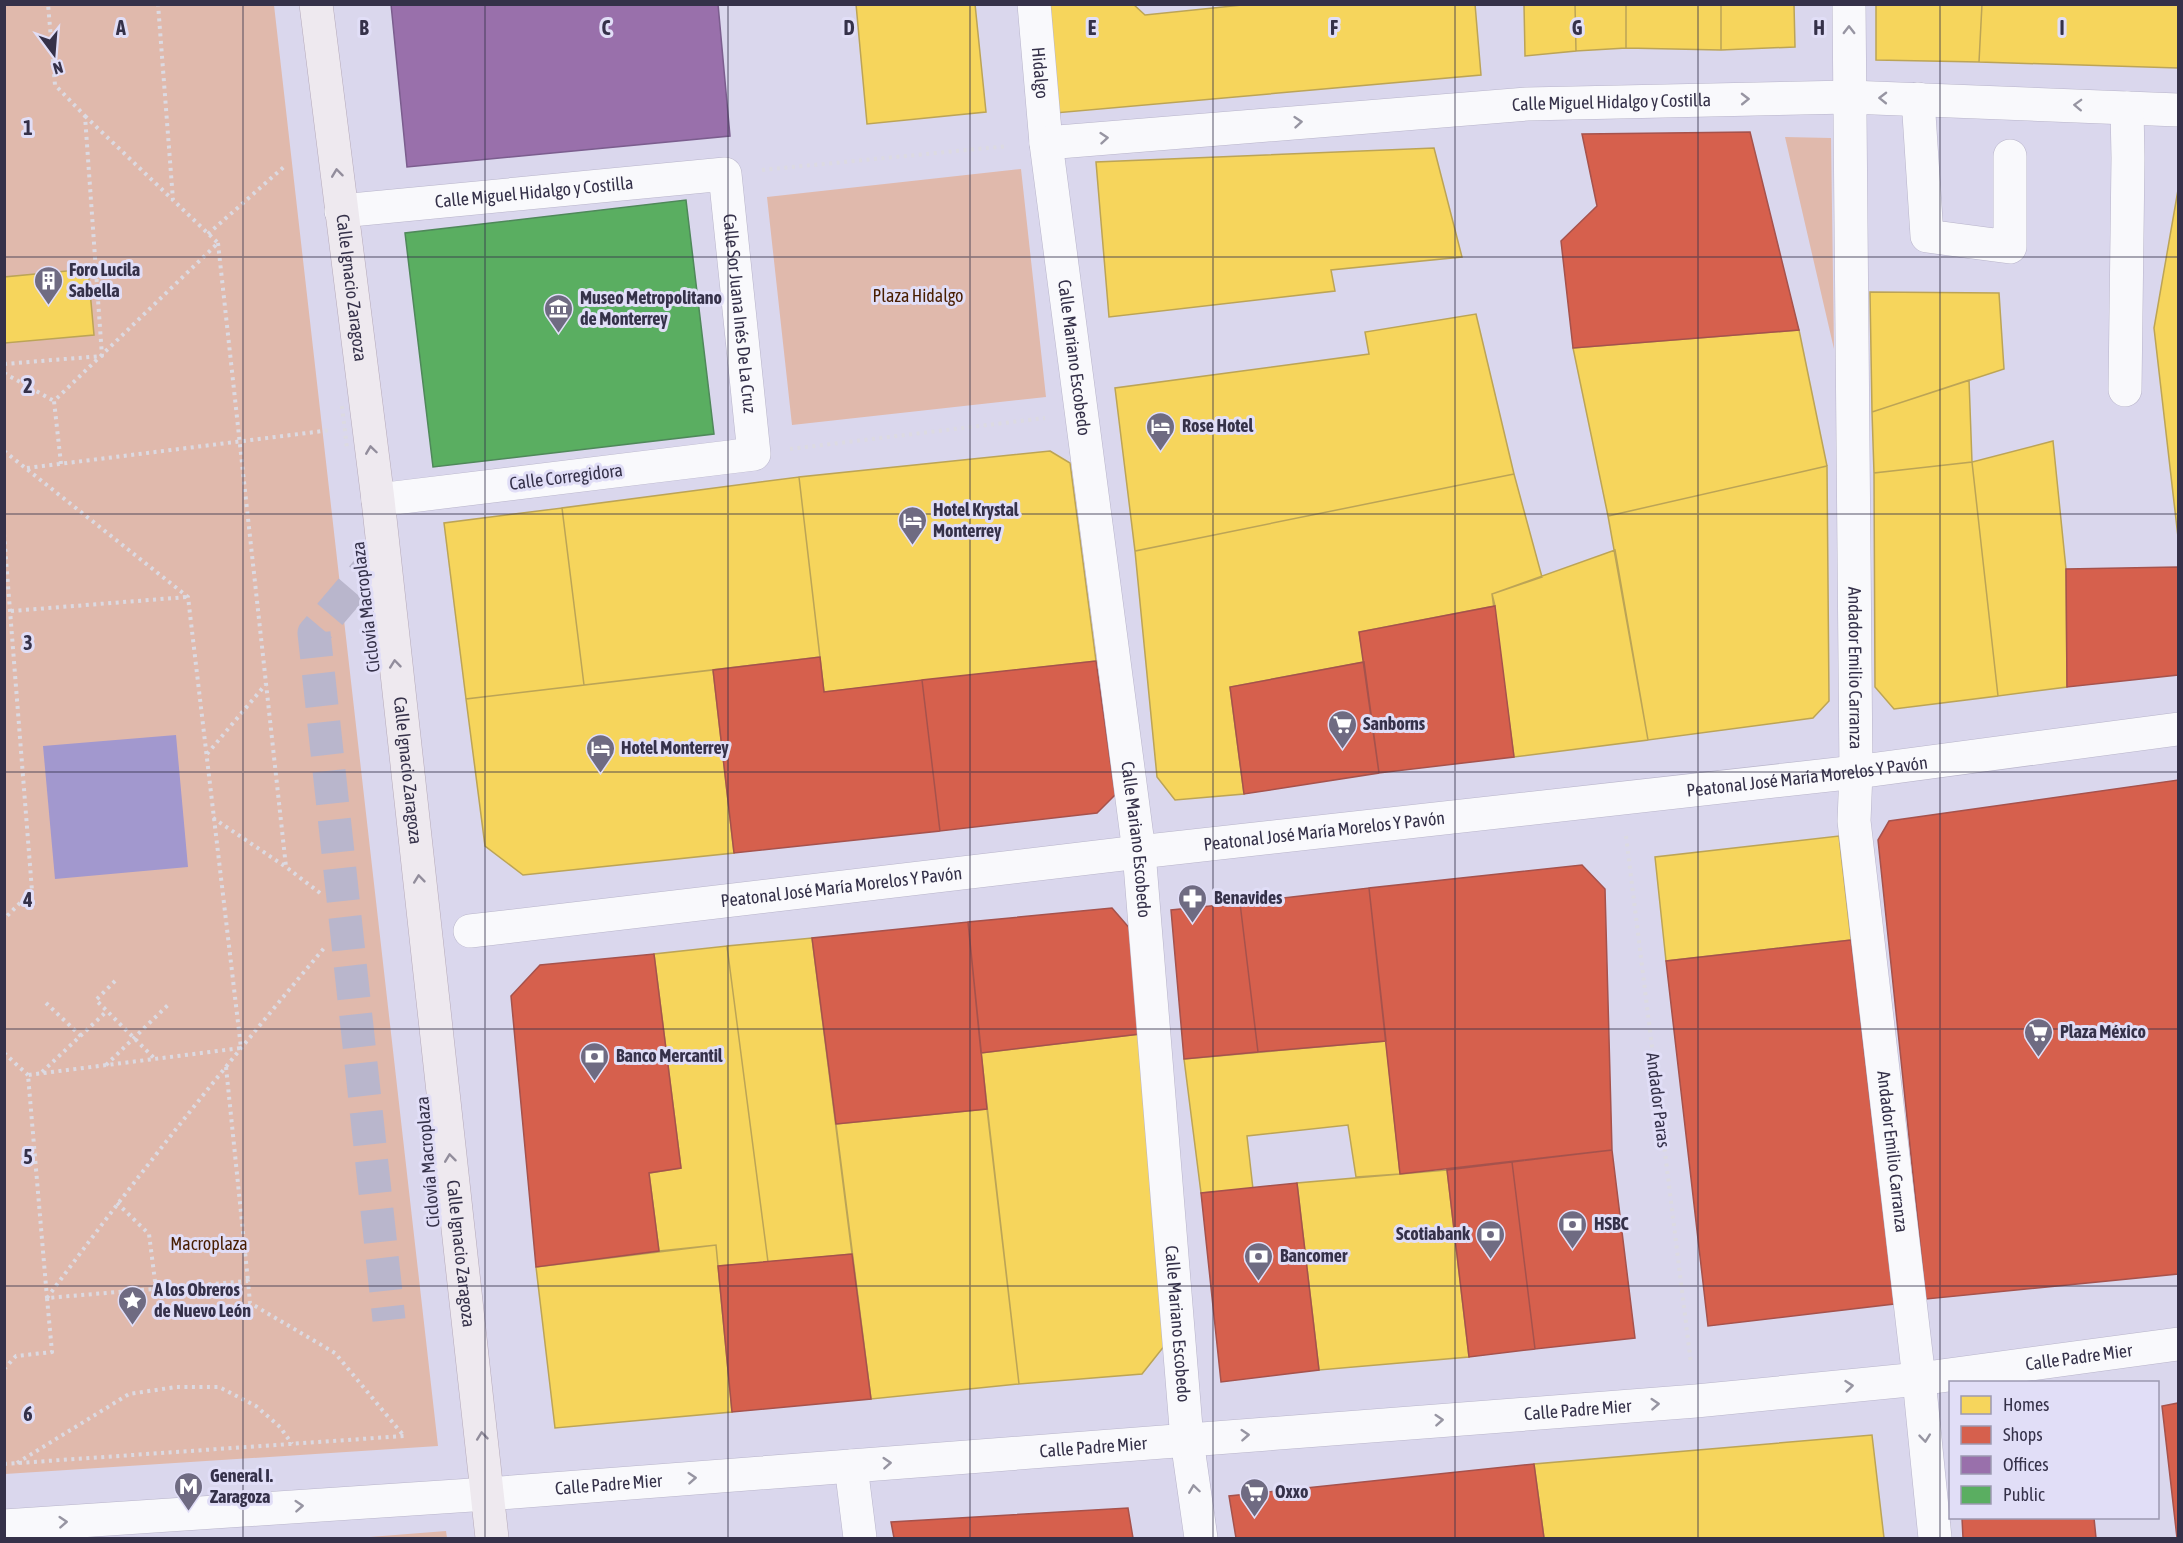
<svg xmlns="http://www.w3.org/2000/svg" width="2183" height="1543" font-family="'Asap Condensed',sans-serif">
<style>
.green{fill:#e0b9ac}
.water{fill:#a298ce}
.homes{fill:#f6d55c;stroke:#bca456;stroke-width:1.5}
.shops{fill:#d6604d;stroke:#a6524c;stroke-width:1.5}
.offices{fill:#9970ab;stroke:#7b5d8e;stroke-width:1.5}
.public{fill:#5aae61;stroke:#4f885a;stroke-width:1.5}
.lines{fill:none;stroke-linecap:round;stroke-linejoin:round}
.minor-tunnel{stroke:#b9b6cc;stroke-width:33;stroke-dasharray:33 16;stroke-linecap:butt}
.minor-casing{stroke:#b8b4ca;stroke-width:34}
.major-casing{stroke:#b5a9b9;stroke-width:34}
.path{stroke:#dcdae2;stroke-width:4;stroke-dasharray:3 4.5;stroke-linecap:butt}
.minor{stroke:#f9f9fc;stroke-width:33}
.major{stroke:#eee9ef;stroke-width:33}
.path-bridge{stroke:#dcdae2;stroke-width:4;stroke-dasharray:3 4.5;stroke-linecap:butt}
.oneway{stroke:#9795a2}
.oneway2{stroke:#928d9c}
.grid{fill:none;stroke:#353149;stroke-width:1.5;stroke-opacity:0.55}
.labels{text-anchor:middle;stroke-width:6;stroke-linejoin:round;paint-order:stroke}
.street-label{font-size:18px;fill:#353149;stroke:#e1def7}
.poi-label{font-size:18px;font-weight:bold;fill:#353149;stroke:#e1def7;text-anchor:start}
.park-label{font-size:18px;fill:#481d00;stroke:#e1def7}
.grid-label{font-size:20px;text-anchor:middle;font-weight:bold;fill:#353149;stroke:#e1def7;stroke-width:6;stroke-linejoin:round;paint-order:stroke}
</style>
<rect width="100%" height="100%" fill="#dad7ed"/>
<path class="green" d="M5,5H274L438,1446L5,1474Z
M1785,137L1831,138L1834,349Z
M1021,169L1046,397L792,425L767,197Z
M446,1531L447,1538H357Z"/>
<path class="water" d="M176,735L188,867L55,879L43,746Z"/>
<path class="homes" d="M856,4H975L986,112L867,124Z
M1046,4H1133L1145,15L1252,4H1475L1481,75L1055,113Z
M1524,4H1575L1576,51L1525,56Z
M1575,4H1626V48L1576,51Z
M1626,4H1721V50L1626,48Z
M1721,4H1794L1795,47L1721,50Z
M1876,4H1982L1979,62L1876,60Z
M1982,4H2178V68L1979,62Z
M1434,148L1462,257L1331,270L1335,291L1109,317L1096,162Z
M2178,190V537L2154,328Z
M88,269L94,335L5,343L4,277Z
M1870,292L1999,293L2004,369L1872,412Z
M1476,314L1514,474L1135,551L1115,388L1369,354L1365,332Z
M1799,330L1827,466L1608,516L1573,348Z
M1969,380L1972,462L1874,473L1872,412Z
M2053,441L2066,569L2067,687L1998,696L1972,462Z
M1050,451L1070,463L1096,661L824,692L799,477Z
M1972,462L1998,696L1894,709L1875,687L1874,473Z
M1827,466L1829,701L1813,718L1648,740L1608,516Z
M1514,474L1542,577L1492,594L1495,606L1359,632L1364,662L1230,687L1244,794L1175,800L1157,777L1135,551Z
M799,477L820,657L584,685L562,508Z
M562,508L584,685L466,699L444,523Z
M1615,550L1648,740L1514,757L1492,594Z
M713,670L734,853L523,875L485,846L466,699Z
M1839,836L1851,940L1666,961L1655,857Z
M812,938L852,1254L768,1262L727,946Z
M727,946L768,1262L718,1266L716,1245L659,1251L649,1173L681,1168L654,954Z
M1140,1034L1165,1345L1142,1374L1019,1384L981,1053Z
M1386,1041L1400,1174L1356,1177L1348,1125L1247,1136L1253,1189L1201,1193L1184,1059Z
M987,1109L1019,1384L871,1399L836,1124Z
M1447,1170L1469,1357L1319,1370L1297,1183Z
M716,1245L732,1412L555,1428L536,1267Z
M1872,1435L1884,1538H1544L1534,1464Z"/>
<path class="shops" d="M1750,132L1799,330L1573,348L1561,241L1597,206L1582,134Z
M2178,567V675L2067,687L2066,569Z
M1495,606L1514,757L1379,773L1359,632Z
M820,657L824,692L922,680L940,831L734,853L713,670Z
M1096,661L1115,795L1097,813L940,831L922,680Z
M1364,662L1379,773L1244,794L1230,687Z
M2178,780V1274L1926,1299L1878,840L1889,821Z
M1582,865L1605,889L1612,1150L1400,1174L1369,888Z
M1369,888L1386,1041L1258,1052L1240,903Z
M1240,903L1258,1052L1184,1059L1171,910Z
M1112,908L1132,931L1140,1034L981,1053L968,922Z
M968,922L987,1109L836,1124L812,938Z
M1851,940L1894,1304L1708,1326L1666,961Z
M654,954L681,1168L649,1173L659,1251L536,1267L511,996L540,965Z
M1612,1150L1635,1338L1535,1349L1512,1162Z
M1512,1162L1535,1349L1469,1357L1447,1170Z
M1297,1183L1319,1370L1221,1382L1201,1193Z
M852,1254L871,1399L732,1412L718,1266Z
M2178,1403V1538H2177L2162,1406Z
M1534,1464L1544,1538H1236L1229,1496Z
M1128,1508L1133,1538H894L891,1522Z
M1962,1518H2094L2096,1538H1963Z"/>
<path class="offices" d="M391,4H718L730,136L407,167Z"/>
<path class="public" d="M686,200L714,434L433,467L405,233Z"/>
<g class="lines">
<path class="minor-tunnel" d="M383,552L314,633L389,1320"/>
<defs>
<g id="minor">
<path id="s1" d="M1034,4L1046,143L1139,852L1187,1440L1201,1538"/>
<path id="s2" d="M1849,4L1856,772L1854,821L1919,1379L1935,1538"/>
<path d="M1918,99L1927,236L2010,247V156"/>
<path id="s3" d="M1046,143L1527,104L1849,97L2178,110"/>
<path id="s4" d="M341,211L725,174L754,454L378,500"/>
<path d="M2125,390L2128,158L2127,108"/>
<path id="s5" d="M470,931L1139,852L1856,772L2178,729"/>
<path d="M851,1466L860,1538"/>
<path id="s6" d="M4,1526L487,1494L1696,1401L1919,1379L2178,1344"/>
</g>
<g id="major">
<path id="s7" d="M316,4L378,500L492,1538"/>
</g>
</defs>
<use href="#minor" class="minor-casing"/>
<use href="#major" class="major-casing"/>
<path class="path" d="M85,116L173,200
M762,170L1008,146
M208,234L286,165
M218,243L286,867L320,893
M4,364L102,356L85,116L55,85L48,4
M4,373L54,401
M790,449L1045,418
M4,451L188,597L241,1048L28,1075L47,1298
M61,464L54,401L218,243L173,200L158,4
M27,468L331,430
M4,534L32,891L4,919
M11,611L187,597
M207,754L266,684
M213,818L286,867
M1626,836L1691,1364
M115,981L96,1000L155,1059
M46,1003L81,1036
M4,1053L28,1075
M106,1065L170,1003
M226,1067L248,1281
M42,1072L107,1011
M117,1203L149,1234L156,1289
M47,1298C136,1177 229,1061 325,947
M4,1369L16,1356L52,1352L47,1298L248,1281L250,1303L335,1353L404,1436
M17,1463L129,1394L176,1387H219L256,1406L280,1427L292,1444
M4,1464L404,1436"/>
<use href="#minor" class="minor"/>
<use href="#major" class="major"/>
<path class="path-bridge" d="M342,406L347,449"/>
</g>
<defs><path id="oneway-chevron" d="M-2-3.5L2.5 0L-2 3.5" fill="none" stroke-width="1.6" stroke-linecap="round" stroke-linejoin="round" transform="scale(1.5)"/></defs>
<g class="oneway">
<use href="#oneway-chevron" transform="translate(1849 30) rotate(-90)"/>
<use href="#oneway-chevron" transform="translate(1883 98) rotate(-179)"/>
<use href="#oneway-chevron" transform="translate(1745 99) rotate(-1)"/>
<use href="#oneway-chevron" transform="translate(2078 105) rotate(-178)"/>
<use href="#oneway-chevron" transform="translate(1298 122) rotate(-5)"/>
<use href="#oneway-chevron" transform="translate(1104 138) rotate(-5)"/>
<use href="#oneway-chevron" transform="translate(1849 1386) rotate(-6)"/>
<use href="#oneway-chevron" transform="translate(1655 1404) rotate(-4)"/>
<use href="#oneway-chevron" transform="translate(1439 1420) rotate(-4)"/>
<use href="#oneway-chevron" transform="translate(1245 1435) rotate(-4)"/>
<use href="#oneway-chevron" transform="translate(1925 1438) rotate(84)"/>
<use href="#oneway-chevron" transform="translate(887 1463) rotate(-4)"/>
<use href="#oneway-chevron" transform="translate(692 1478) rotate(-4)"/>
<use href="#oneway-chevron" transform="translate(1194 1489) rotate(-98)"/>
<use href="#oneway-chevron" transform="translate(299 1506) rotate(-4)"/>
<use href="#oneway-chevron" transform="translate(63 1522) rotate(-4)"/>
</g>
<g class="oneway2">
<use href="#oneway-chevron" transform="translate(337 173) rotate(-97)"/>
<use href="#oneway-chevron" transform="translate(371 450) rotate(-98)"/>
<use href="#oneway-chevron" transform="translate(395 664) rotate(-96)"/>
<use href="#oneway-chevron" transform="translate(419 879) rotate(-96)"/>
<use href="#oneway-chevron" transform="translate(450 1158) rotate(-97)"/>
<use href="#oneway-chevron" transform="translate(482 1436) rotate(-96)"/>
</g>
<path class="grid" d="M243,4V1538M485,4V1538M728,4V1538M970,4V1538M1213,4V1538M1455,4V1538M1698,4V1538M1940,4V1538M4,257H2178M4,514H2178M4,772H2178M4,1029H2178M4,1286H2178"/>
<defs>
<symbol id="building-pin" viewBox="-11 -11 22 30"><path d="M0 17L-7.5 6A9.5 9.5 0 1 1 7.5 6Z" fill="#6f6b82" stroke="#e1def7"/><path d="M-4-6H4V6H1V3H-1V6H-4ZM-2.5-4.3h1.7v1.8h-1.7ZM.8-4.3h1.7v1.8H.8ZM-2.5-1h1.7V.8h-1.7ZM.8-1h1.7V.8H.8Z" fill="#fff"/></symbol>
<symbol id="museum-pin" viewBox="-11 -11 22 30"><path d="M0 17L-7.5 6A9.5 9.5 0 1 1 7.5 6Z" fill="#6f6b82" stroke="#e1def7"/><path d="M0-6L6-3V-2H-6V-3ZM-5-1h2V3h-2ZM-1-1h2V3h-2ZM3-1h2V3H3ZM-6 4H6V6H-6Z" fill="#fff"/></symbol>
<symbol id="hotel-pin" viewBox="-11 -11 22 30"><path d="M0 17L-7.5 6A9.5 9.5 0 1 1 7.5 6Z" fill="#6f6b82" stroke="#e1def7"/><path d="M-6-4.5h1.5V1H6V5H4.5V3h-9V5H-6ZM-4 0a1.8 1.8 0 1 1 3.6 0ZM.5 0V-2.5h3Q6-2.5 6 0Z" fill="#fff"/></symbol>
<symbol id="supermarket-pin" viewBox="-11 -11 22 30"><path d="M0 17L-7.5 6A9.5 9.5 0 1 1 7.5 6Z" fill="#6f6b82" stroke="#e1def7"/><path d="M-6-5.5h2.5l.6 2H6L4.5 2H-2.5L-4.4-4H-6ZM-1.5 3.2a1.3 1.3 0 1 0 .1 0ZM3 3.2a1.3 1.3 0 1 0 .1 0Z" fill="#fff"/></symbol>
<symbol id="pharmacy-pin" viewBox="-11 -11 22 30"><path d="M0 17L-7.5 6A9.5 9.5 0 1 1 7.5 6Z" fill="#6f6b82" stroke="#e1def7"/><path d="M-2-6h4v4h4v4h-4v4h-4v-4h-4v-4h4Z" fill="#fff"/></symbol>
<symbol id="bank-pin" viewBox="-11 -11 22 30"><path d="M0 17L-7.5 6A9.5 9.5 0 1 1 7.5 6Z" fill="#6f6b82" stroke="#e1def7"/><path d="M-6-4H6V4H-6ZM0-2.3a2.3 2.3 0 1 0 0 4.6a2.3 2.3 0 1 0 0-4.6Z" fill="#fff"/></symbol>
<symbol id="sight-pin" viewBox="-11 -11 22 30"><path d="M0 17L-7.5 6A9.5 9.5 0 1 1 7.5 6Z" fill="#6f6b82" stroke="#e1def7"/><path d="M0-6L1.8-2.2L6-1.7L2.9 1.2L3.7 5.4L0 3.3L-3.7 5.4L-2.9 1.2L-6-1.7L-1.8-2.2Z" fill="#fff"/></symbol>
<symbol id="metro-pin" viewBox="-11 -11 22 30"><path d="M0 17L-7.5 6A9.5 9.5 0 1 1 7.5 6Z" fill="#6f6b82" stroke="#e1def7"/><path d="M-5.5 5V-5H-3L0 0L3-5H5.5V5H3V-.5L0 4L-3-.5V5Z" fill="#fff"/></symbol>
</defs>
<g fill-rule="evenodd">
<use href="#building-pin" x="32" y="264" width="33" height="45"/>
<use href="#museum-pin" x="542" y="292" width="33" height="45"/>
<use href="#hotel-pin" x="1144" y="410" width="33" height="45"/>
<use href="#hotel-pin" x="896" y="504" width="33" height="45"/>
<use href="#supermarket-pin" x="1326" y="708" width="33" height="45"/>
<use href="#hotel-pin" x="584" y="732" width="33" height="45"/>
<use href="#pharmacy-pin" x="1176" y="882" width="33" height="45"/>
<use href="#supermarket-pin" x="2022" y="1016" width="33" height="45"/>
<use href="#bank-pin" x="578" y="1040" width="33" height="45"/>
<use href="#bank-pin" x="1556" y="1208" width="33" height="45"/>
<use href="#bank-pin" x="1474" y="1218" width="33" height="45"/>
<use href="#bank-pin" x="1242" y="1240" width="33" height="45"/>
<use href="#sight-pin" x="116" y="1284" width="33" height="45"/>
<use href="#metro-pin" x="172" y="1470" width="33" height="45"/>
<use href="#supermarket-pin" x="1238" y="1476" width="33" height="45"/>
</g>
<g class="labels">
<g class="street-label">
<text dy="6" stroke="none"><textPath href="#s1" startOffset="69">Hidalgo</textPath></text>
<text dy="6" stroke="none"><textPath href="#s3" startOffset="567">Calle Miguel Hidalgo y Costilla</textPath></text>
<text dy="6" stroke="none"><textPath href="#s4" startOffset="194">Calle Miguel Hidalgo y Costilla</textPath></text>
<text dy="6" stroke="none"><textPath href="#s7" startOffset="286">Calle Ignacio Zaragoza</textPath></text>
<text dy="6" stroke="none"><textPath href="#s4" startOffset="526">Calle Sor Juana Inés De La Cruz</textPath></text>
<text dy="6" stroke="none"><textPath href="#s1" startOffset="356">Calle Mariano Escobedo</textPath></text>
<text transform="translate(566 477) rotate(-7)" y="6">Calle Corregidora</text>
<text transform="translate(366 607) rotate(-97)" y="6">Ciclovía Macroplaza</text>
<text dy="6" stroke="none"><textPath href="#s2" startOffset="664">Andador Emilio Carranza</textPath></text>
<text dy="6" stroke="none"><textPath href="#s7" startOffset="772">Calle Ignacio Zaragoza</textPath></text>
<text dy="6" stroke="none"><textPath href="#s5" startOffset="1346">Peatonal José María Morelos Y Pavón</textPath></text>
<text dy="6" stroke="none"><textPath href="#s5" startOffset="860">Peatonal José María Morelos Y Pavón</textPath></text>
<text dy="6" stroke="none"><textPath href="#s1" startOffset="842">Calle Mariano Escobedo</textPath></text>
<text dy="6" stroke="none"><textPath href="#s5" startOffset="374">Peatonal José María Morelos Y Pavón</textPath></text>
<text transform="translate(1658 1100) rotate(83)" y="6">Andador Paras</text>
<text dy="6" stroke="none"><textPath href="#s2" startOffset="1150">Andador Emilio Carranza</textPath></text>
<text transform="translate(428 1162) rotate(-95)" y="6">Ciclovía Macroplaza</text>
<text dy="6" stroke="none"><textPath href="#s7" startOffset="1258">Calle Ignacio Zaragoza</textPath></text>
<text dy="6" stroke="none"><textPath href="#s1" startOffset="1328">Calle Mariano Escobedo</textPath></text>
<text dy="6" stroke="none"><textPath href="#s6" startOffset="2082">Calle Padre Mier</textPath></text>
<text dy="6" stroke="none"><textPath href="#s6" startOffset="1578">Calle Padre Mier</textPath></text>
<text dy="6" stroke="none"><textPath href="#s6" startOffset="1092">Calle Padre Mier</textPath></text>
<text dy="6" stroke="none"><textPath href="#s6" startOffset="606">Calle Padre Mier</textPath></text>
</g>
<g class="poi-label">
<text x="69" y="276">Foro Lucila<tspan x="69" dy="21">Sabella</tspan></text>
<text x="580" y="304">Museo Metropolitano<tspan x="580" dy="21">de Monterrey</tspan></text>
<text x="1182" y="432">Rose Hotel</text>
<text x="933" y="516">Hotel Krystal<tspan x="933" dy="21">Monterrey</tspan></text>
<text x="1363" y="730">Sanborns</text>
<text x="621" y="754">Hotel Monterrey</text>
<text x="1214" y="904">Benavides</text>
<text x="2060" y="1038">Plaza México</text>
<text x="616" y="1062">Banco Mercantil</text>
<text x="1594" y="1230">HSBC</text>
<text x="1470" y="1240" text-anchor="end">Scotiabank</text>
<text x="1280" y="1262">Bancomer</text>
<text x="154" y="1296">A los Obreros<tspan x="154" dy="21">de Nuevo León</tspan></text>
<text x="210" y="1482">General I.<tspan x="210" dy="21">Zaragoza</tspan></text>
<text x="1275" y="1498">Oxxo</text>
</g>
<g class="park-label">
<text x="918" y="302">Plaza Hidalgo</text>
<text x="209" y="1250">Macroplaza</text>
</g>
</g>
<g class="grid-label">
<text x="121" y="35">A</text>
<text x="364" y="35">B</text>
<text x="606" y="35">C</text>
<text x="849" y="35">D</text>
<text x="1092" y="35">E</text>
<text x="1334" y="35">F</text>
<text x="1577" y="35">G</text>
<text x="1819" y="35">H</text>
<text x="2062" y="35">I</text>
<text x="28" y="135">1</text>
<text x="28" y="393">2</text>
<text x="28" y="650">3</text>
<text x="28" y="907">4</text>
<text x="28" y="1164">5</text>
<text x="28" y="1421">6</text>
</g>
<rect width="2183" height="1543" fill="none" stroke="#353149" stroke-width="12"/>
<rect x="1949" y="1381" width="210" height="138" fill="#e1def7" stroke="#9c99b1" stroke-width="1.5"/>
<rect x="1961" y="1396" width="30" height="18" fill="#f6d55c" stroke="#9c99b1" stroke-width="1.5"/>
<text x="2003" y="1411" font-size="18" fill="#353149">Homes</text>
<rect x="1961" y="1426" width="30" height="18" fill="#d6604d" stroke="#9c99b1" stroke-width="1.5"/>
<text x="2003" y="1441" font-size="18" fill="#353149">Shops</text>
<rect x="1961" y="1456" width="30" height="18" fill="#9970ab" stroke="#9c99b1" stroke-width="1.5"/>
<text x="2003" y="1471" font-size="18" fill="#353149">Offices</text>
<rect x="1961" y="1486" width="30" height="18" fill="#5aae61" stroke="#9c99b1" stroke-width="1.5"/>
<text x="2003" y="1501" font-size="18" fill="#353149">Public</text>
<g transform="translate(54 54) rotate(164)" stroke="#e1def7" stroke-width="4.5" paint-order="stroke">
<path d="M0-4.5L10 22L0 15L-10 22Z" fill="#353149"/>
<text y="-9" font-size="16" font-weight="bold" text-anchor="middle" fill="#353149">N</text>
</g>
</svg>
